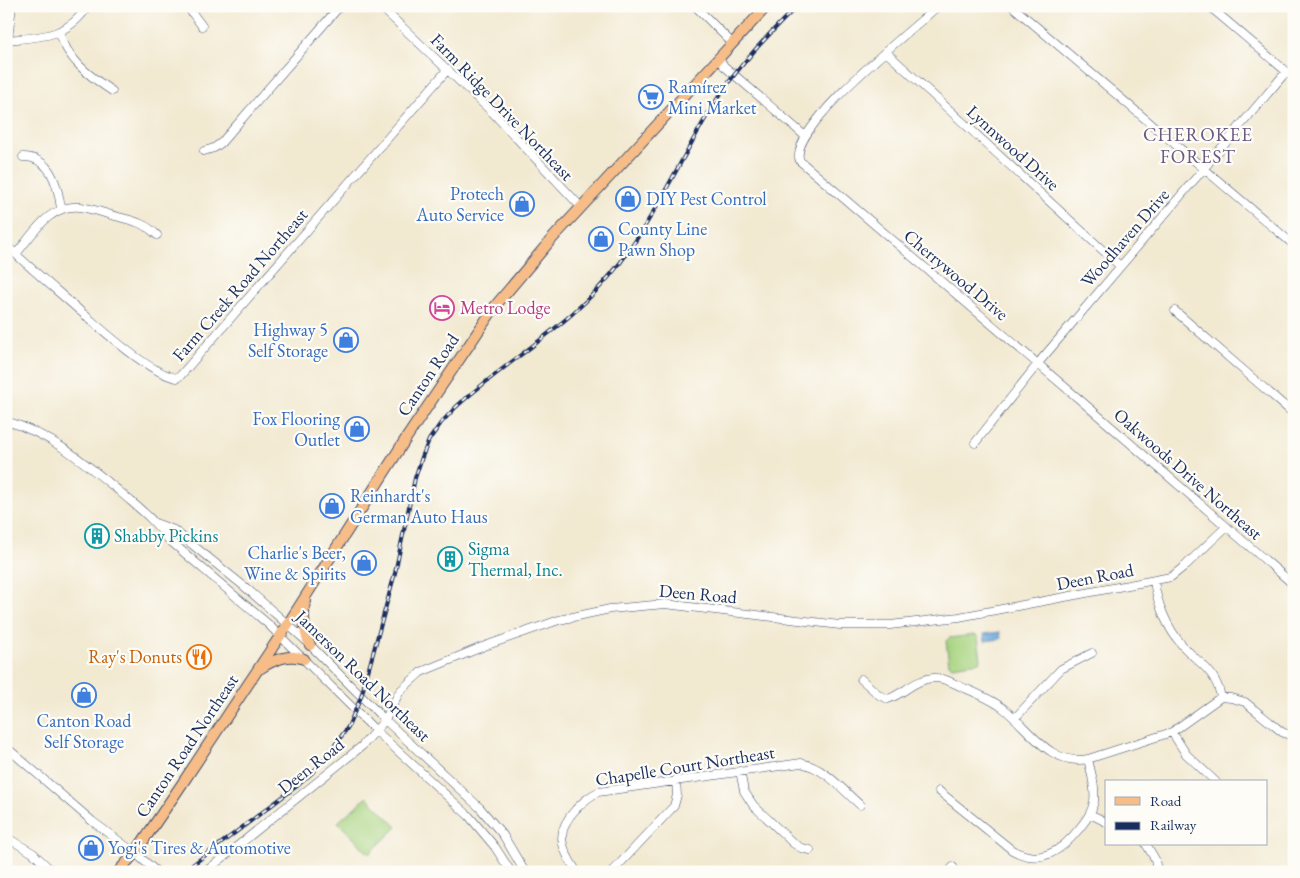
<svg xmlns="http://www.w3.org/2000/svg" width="1300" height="878" font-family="'EB Garamond',serif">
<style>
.green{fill:#a8d481;stroke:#628270}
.water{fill:#66a5d9;stroke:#406a9c}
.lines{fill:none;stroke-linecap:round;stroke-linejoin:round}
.minor-casing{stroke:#3b4b6f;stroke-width:9}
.major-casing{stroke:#3b4b6f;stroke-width:12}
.minor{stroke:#fff;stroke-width:8}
.major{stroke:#f7bd88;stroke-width:10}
.rail-casing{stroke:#1b2f5e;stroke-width:4}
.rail{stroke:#fdfcf7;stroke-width:2;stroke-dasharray:5.5;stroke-linecap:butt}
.labels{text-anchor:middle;stroke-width:4.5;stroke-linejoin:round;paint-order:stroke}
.shop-label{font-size:18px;fill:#366cbe;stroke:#fdfcf7;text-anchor:start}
.street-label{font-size:18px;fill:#1b2f5e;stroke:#fdfcf7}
.hotel-label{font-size:18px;fill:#b23c85;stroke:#fdfcf7;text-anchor:start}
.culture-label{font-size:18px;fill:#0d838f;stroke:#fdfcf7;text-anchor:start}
.food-label{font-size:18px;fill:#c56008;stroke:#fdfcf7;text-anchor:end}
.neighbourhood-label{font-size:19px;letter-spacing:1px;fill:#6a5982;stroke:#fdfcf7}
</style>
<rect width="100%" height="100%" fill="#fdfcf7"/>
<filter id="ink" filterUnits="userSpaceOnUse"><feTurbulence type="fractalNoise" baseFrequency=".02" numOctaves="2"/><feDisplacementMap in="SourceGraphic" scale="10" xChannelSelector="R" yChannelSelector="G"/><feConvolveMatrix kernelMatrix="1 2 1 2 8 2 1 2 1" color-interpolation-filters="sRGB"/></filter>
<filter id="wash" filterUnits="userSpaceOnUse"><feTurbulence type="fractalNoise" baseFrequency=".0096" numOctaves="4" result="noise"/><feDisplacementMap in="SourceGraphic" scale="20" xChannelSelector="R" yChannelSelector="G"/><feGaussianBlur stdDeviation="1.12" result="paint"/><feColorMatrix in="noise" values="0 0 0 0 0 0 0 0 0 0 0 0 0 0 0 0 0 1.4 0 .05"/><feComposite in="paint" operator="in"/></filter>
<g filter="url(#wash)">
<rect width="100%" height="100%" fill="#f2e9d1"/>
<path class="green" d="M975,635L978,637L981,660L979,662L952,666L949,664L946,641L949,638Z
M367,797L397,827L369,854L338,822Z"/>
<path class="water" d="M1000,632L1001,639L985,641L984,634Z"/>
</g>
<g filter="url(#ink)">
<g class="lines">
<defs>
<path id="minor" d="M187,6L202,26
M380,6L493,113L581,207
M695,6L732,43
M938,6C914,28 785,130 800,161L1086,405L1294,585
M1012,6L1294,245
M1209,6L1294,78
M59,32C68,60 88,75 112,91
M8,39L12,6
M6,40C40,37 67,38 88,6
M886,52L1120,266
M718,58L724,66L805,136
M204,151L214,148L221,143L340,6
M23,157C28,157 34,158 39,161C54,169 59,193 61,209
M6,245C30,268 54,288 79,310C102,329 148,373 177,378L181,375L448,69
M16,254C33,234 50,203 81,207C93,209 104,213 115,216C132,221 144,222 157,235
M1175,311L1294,414
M6,421C51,434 84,462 119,491C137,507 154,519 168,539L268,624L375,730L469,816L495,847L511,872
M975,443L1040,361L1286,72
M158,524L174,530L245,587L303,638L385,720L480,808L503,835L525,872
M1154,581C1157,603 1167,628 1182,645C1200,665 1215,669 1221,697
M861,679L879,695L888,699C903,694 916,679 933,678C943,677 953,683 962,687C976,693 991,699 1003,708C1029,728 1050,767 1088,759L1172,732L1221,697L1231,698L1245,702L1282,732L1294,737
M1015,718L1061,669L1092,653
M1172,732L1186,754L1216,782
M6,747L92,821L135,853L157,872
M740,771L744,791L753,805L793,843L801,848L810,850
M939,791L1012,850C1041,866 1061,851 1079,829C1086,820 1092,813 1094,801C1096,787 1091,773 1088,759
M1090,814L1106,822
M6,837L33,853L53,872
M1146,844L1155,859L1157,872
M205,872L362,746L385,720L400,691L421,672L482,647L559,620L610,609L665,604L840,625H890L959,617L1171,577L1186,565L1226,527
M577,872C561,848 554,832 576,809C583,802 589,796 598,792L801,763C825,768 842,789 860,805
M612,872L674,806L677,795L676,780
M949,872L953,867"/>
<path id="major" d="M305,600C303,616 303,631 310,645
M261,668C273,660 290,653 304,659
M118,872L135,853L180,787L288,624L407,437L496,305L550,241L767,6"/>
</defs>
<use href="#minor" class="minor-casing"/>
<use href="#major" class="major-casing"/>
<use href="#minor" class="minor"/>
<use href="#major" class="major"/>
<defs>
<path id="rail" d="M183,872L297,786L315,770L327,756L348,727L361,697L395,573L415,478L422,457L429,440L441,423L456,407C510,358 576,322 620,263C657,213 682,156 714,104C737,67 767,36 797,6"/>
</defs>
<use href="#rail" class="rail-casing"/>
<use href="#rail" class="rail"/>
</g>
</g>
<defs>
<symbol id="supermarket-ring" viewBox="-11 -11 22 22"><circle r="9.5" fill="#fdfcf7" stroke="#3f7fe0" stroke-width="1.5"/><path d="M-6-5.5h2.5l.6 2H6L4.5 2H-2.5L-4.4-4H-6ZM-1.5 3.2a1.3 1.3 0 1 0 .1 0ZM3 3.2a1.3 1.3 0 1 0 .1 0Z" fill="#3f7fe0"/></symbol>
<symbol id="shop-ring" viewBox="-11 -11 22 22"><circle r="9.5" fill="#fdfcf7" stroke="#3f7fe0" stroke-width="1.5"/><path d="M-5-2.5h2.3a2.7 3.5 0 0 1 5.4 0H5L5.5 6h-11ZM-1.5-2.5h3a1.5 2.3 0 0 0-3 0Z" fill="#3f7fe0"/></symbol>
<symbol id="hotel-ring" viewBox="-11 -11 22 22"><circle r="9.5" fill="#fdfcf7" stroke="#d1479c" stroke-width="1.5"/><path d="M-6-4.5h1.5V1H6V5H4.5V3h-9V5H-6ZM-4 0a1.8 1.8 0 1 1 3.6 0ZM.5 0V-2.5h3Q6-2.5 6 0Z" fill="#d1479c"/></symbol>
<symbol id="building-ring" viewBox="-11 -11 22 22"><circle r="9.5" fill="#fdfcf7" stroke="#0f9aa8" stroke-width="1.5"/><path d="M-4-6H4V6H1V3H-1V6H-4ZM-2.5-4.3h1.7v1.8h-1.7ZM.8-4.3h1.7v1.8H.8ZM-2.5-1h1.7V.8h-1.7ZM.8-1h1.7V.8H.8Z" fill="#0f9aa8"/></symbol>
<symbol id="restaurant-ring" viewBox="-11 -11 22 22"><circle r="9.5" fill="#fdfcf7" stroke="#e8710a" stroke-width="1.5"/><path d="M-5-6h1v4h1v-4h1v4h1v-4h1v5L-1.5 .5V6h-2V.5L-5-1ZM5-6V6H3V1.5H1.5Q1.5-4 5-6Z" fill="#e8710a"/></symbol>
</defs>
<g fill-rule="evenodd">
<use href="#supermarket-ring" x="637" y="83" width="28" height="28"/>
<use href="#shop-ring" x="614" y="185" width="28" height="28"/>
<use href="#shop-ring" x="508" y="190" width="28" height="28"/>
<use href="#shop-ring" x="587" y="225" width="28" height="28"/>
<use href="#hotel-ring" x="428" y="294" width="28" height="28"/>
<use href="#shop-ring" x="332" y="326" width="28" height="28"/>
<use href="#shop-ring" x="343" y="415" width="28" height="28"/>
<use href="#shop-ring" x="318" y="492" width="28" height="28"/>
<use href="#building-ring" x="83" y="522" width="28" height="28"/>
<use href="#building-ring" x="436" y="545" width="28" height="28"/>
<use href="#shop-ring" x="350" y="549" width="28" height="28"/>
<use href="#restaurant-ring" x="185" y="643" width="28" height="28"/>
<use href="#shop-ring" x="70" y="681" width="28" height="28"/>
<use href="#shop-ring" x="77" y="834" width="28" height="28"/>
</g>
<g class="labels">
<g class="shop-label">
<text x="668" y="93">Ramírez<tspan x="668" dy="21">Mini Market</tspan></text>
<text x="504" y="200" text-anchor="end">Protech<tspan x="504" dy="21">Auto Service</tspan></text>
<text x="646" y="205">DIY Pest Control</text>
<text x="618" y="235">County Line<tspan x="618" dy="21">Pawn Shop</tspan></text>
<text x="328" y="336" text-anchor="end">Highway 5<tspan x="328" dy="21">Self Storage</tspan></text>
<text x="340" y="425" text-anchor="end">Fox Flooring<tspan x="340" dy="21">Outlet</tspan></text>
<text x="350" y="502">Reinhardt's<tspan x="350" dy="21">German Auto Haus</tspan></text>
<text x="346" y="559" text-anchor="end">Charlie's Beer,<tspan x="346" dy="21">Wine &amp; Spirits</tspan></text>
<text x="84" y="727" text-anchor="middle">Canton Road<tspan x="84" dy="21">Self Storage</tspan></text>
<text x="108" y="854">Yogi's Tires &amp; Automotive</text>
</g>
<g class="street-label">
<text transform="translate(502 107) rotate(46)" y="6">Farm Ridge Drive Northeast</text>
<text transform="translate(1013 148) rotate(42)" y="6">Lynnwood Drive</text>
<text transform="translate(1125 238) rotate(-49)" y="6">Woodhaven Drive</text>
<text transform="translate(956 275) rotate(40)" y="6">Cherrywood Drive</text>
<text transform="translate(240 285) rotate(-49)" y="6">Farm Creek Road Northeast</text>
<text transform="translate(428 375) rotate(-56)" y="6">Canton Road</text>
<text transform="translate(1188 474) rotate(41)" y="6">Oakwoods Drive Northeast</text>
<text transform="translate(1095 577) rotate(-11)" y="6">Deen Road</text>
<text transform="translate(698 594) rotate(5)" y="6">Deen Road</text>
<text transform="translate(363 676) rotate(44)" y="6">Jamerson Road Northeast</text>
<text transform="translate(187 746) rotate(-56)" y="6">Canton Road Northeast</text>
<text transform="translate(311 766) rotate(-38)" y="6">Deen Road</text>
<text transform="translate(685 766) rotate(-9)" y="6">Chapelle Court Northeast</text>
</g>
<g class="hotel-label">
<text x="460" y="314">Metro Lodge</text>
</g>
<g class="culture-label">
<text x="114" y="542">Shabby Pickins</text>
<text x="468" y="555">Sigma<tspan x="468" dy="21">Thermal, Inc.</tspan></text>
</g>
<g class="food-label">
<text x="182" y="663">Ray's Donuts</text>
</g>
<g class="neighbourhood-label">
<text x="1198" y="141">CHEROKEE<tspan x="1198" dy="22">FOREST</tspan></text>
</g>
</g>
<rect width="1300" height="878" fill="none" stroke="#fdfcf7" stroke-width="25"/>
<rect x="1105" y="780" width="162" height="65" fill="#fdfcf7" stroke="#a3aaba"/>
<rect x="1115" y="797" width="25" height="8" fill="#f7bd88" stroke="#a3aaba"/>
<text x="1150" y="806" font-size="15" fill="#1b2f5e">Road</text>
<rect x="1115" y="822" width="25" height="8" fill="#1b2f5e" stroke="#a3aaba"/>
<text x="1150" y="830" font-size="15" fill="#1b2f5e">Railway</text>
</svg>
